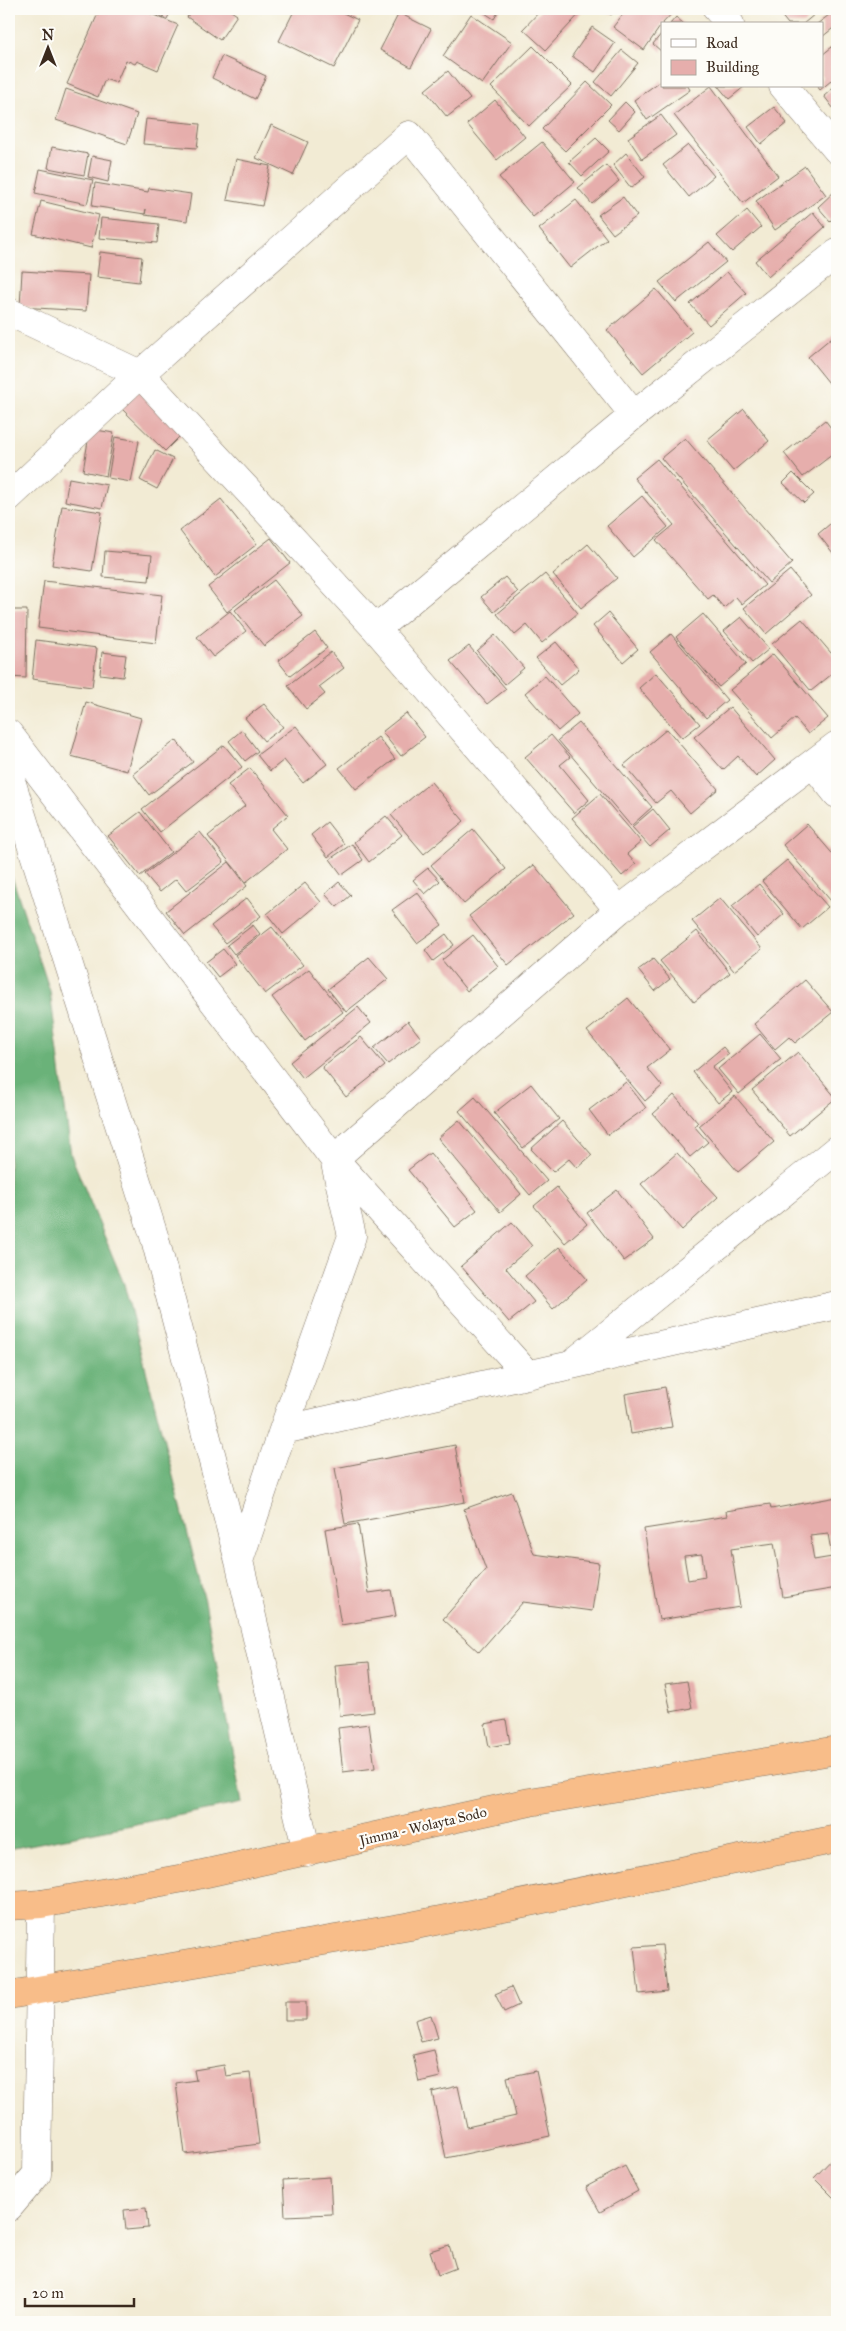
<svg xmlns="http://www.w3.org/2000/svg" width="846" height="2331" font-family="'IM FELL Great Primer',serif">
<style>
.forest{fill:#6ab279;stroke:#526e4c}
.building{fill:#e6aeac;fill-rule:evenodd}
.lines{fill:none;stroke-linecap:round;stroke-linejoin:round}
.minor-casing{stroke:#7b6e5e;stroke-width:29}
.trunk-casing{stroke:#7b6e5e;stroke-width:29}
.minor{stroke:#fff;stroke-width:28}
.trunk{stroke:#f8bd89;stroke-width:28}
.labels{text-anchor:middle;stroke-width:4.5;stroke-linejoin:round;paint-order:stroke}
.street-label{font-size:14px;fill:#3b2a1e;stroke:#fdfcf7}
</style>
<rect width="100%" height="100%" fill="#fdfcf7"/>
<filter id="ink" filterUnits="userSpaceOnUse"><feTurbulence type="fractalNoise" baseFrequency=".02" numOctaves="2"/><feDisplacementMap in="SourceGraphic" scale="10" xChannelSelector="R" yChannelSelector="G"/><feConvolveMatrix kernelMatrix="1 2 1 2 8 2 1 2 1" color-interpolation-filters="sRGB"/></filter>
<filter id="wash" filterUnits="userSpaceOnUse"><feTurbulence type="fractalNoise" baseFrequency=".0096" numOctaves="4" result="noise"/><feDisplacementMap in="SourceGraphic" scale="20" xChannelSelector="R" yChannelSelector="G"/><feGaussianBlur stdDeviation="1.12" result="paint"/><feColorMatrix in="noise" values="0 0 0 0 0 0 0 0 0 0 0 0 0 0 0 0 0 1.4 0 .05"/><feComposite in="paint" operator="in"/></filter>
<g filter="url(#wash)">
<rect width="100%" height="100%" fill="#f2ebd4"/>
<path class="forest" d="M9,868L50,991L71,1155L124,1284L205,1602L242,1803L9,1849Z"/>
<g id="blocks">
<path class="building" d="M100,9H139L178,25L158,70L137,61L135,64L126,60L116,83L105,79L98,97L67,84Z
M144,9H172L167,19Z
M193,9H228L237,15L220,40L187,17Z
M295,9H335L358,20L334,68L279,41Z
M479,9H500L494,19Z
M542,9H584L546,50L523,29Z
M604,9H617L611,15Z
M627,9H676L662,24L644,50L613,27Z
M776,9H821L803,24H788Z
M837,9V25L822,37V24H817Z
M399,13L431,29L411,67L380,50Z
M471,14L512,42L482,84L443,56Z
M676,17L684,24H670Z
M592,27L615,43L595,72L572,56Z
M662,33V52L653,44Z
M837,43V76L820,90L817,86H822V55Z
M533,46L572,85L529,126L491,87Z
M622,50L638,63L611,96L595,82Z
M222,56L266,76L255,99L212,78Z
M448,71L470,99L447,117L425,90Z
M662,80V86H688L690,90L647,120L634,100Z
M587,82L611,105L565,151L542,129Z
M837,85V113L824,96Z
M711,86L778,176L743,203L674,115Z
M718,86H745L729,99Z
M66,89L137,114L127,144L56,120Z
M495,100L525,137L497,160L467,124Z
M625,102L635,112L619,130L608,120Z
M774,107L787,123L761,144L748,127Z
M661,115L676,135L642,159L628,138Z
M146,119L200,124L197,148L143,144Z
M271,125L308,142L293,175L256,158Z
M596,138L609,151L582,176L569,162Z
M542,142L575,182L533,217L499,177Z
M688,145L714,176L689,197L663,165Z
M52,147L88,154L84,175L48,168Z
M626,153L645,177L631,188L613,165Z
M92,156L112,160L108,182L88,177Z
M236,159L270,166L262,206L227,200Z
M606,165L619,181L592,204L578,188Z
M805,166L826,195L775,230L756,201Z
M40,169L93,180L87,204L35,193Z
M95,183L148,192L149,188L191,194L187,221L145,215L146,209L145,214L92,206Z
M837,189V214L830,221L818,207Z
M623,197L637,216L613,234L598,215Z
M576,200L607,239L570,268L539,229Z
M41,201L99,215L91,248L33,234Z
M747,210L761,227L732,252L717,236Z
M813,212L825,227L768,277L755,261Z
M101,218L159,224L157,243L99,238Z
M709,242L726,262L676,302L659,282Z
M100,252L142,257L139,282L97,277Z
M22,271L89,275L86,311L20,307Z
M727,272L746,293L709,325L690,304Z
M656,289L692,332L643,373L607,330Z
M837,333V393L808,357Z
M147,382L191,425L165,451L121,408Z
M744,409L769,441L733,471L707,440Z
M825,420L837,436V451L803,477L784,453Z
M90,429L114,433L106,476L83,471Z
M115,437L139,441L131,482L108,478Z
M685,438L792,563L769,583L661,458Z
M155,450L173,459L157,489L140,480Z
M657,459L765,585L742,604L736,597L724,608L713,595L708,599L656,540L674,525L634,478Z
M793,473L814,494L804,503L783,483Z
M69,478L107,485L102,508L65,501Z
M642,496L668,527L633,557L607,526Z
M221,499L257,544L215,577L180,531Z
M62,506L102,512L92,571L52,565Z
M836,519L837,521V558L818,534Z
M271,538L290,563L227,612L208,587Z
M588,544L617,578L581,608L553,574Z
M105,551L152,555L149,581L103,577Z
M790,570L811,595L766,634L744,608Z
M545,574L578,613L542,643L527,625L515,635L497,614Z
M505,577L518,592L494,612L481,597Z
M274,580L303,616L264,646L235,610Z
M44,581L162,595L156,643L38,628Z
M9,610H27L26,678L9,677Z
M230,611L246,631L213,657L197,637Z
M608,613L638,649L623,662L593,626Z
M703,614L746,664L719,687L676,637Z
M741,617L769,649L752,663L724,631Z
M802,619L837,660V670L811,691L772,644Z
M315,632L327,648L290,676L278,661Z
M671,634L727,700L706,718L650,652Z
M495,635L524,668L505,684L477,651Z
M36,640L97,648L92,687L32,679Z
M556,642L579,669L560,685L536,658Z
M469,646L506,689L487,704L450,661Z
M102,652L126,655L123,677L100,674Z
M331,652L344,668L319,687L325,694L306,709L288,686Z
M773,654L828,718L808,734L795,718L772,738L730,690Z
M656,673L700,724L682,738L639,688Z
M545,676L578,714L558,731L525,693Z
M86,702L141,718L127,771L71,756Z
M264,704L283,727L264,741L245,718Z
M730,707L775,760L756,777L738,756L723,770L694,737Z
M406,713L425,737L401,756L382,732Z
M579,723L652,807L631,826L558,740Z
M296,726L327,764L303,783L284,760L270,771L257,755Z
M667,729L718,789L690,813L671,791L656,803L624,765Z
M242,730L258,751L245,761L229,741Z
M551,735L570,757L560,765L589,800L574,813L525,757Z
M378,737L395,759L356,789L339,768Z
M176,740L193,762L149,795L133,774Z
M224,745L242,767L160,832L142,809Z
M250,768L288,815L271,829L287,849L246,882L208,836L245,806L228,785Z
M431,782L464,821L424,854L391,815Z
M600,794L641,842L627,854L636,864L622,876L572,818Z
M653,809L670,830L650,847L632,827Z
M140,812L171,852L140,876L108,836Z
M386,816L402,835L369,862L354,842Z
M327,822L344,844L328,857L311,835Z
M807,824L837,859V908L783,845Z
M473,829L506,869L464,904L431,865Z
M200,832L224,862L186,891L176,879L160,892L145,874Z
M352,844L363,860L342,875L330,859Z
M787,860L828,907L802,929L762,881Z
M229,862L247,886L185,935L166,911Z
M534,865L574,913L508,965L469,916Z
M428,868L440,881L425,894L413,880Z
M339,882L351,895L337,907L325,894Z
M305,883L321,902L283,934L267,914Z
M759,884L784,914L757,937L732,906Z
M417,892L442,925L417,943L392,910Z
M247,898L261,916L225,943L211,926Z
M720,898L762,949L734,971L692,921Z
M253,925L260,934L234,954L227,945Z
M272,927L303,965L265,994L235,955Z
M697,931L730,973L694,1002L660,961Z
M446,934L454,945L433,961L425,950Z
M473,935L498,966L467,991L442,960Z
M223,949L235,964L218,977L206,962Z
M369,957L388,979L346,1012L328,989Z
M653,959L670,979L655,991L638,970Z
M309,969L343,1012L305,1041L272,997Z
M805,980L833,1012L795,1043L789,1037L775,1049L754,1024Z
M628,998L670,1050L647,1068L662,1086L645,1101L587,1031Z
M358,1007L371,1023L303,1078L290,1062Z
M408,1021L421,1038L388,1064L374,1048Z
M760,1034L781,1059L739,1094L718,1069Z
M361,1037L385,1066L346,1097L322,1067Z
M723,1047L729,1054L712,1067L732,1092L718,1103L693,1072Z
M798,1052L836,1098L790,1136L752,1090Z
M626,1082L646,1108L608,1135L589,1110Z
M531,1084L559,1119L523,1148L494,1113Z
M674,1095L698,1123L694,1126L708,1142L690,1157L653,1114Z
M735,1096L774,1142L738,1172L699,1126Z
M475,1097L547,1181L530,1195L459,1111Z
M459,1120L521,1194L500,1212L438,1138Z
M562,1121L592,1155L577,1168L569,1159L553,1172L531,1149Z
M430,1153L477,1210L455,1227L408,1170Z
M677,1153L718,1197L682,1230L641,1184Z
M557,1187L587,1224L565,1243L534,1206Z
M617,1190L654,1239L624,1261L587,1213Z
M512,1222L532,1246L506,1268L534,1302L509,1322L461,1266Z
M559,1247L587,1279L553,1309L525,1276Z
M665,1387L672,1427L631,1434L625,1394Z
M455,1445L465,1502L345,1524L335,1468Z
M512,1492L534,1554L599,1563L592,1611L523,1602L479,1652L443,1619L486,1570L464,1509Z
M837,1497V1588L783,1597L774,1543L731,1549L740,1607L659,1620L644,1529L727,1516L726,1511L770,1504L771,1509ZM828,1534L832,1557L814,1560L810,1536ZM702,1554L705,1577L688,1580L684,1556Z
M358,1524L369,1593L391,1590L396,1616L341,1625L325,1529Z
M369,1662L374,1712L340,1716L335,1665Z
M687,1681L692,1708L671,1712L665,1684Z
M506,1720L510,1743L489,1747L485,1724Z
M369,1724L375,1768L343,1772L338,1728Z
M662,1945L667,1991L639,1994L634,1947Z
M511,1987L519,2005L504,2012L495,1994Z
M285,2002H306V2020H285Z
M431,2015L438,2038L421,2042L415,2020Z
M434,2050L440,2077L419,2082L413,2055Z
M224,2065L226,2076L250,2073L259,2144L185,2154L176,2083L196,2080L194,2070Z
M536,2071L550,2136L446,2158L432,2092L458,2086L467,2127L516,2116L507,2077Z
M837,2154V2201L814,2178Z
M625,2166L638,2191L600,2212L586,2187Z
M330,2177L332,2214L285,2216L283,2180Z
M146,2208L148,2228L126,2230L124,2210Z
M449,2245L456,2268L438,2275L430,2251Z"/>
</g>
</g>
<g filter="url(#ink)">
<use href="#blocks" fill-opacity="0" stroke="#7b6e5e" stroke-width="1"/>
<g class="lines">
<defs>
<path id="minor" d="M717,9L730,24
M783,86L837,150
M9,312L140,374L376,629L619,910
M9,497L140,374L409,135L634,415
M376,629L634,415L837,253
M9,734L334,1159L352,1236L283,1430L239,1561
M813,764L837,794
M9,774L155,1239L239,1561L307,1852
M574,1362L837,1149
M528,1375L334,1159L619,910L837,745
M283,1430L837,1305
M9,2207L37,2174L41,1904"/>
<path id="trunk" d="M9,1906L41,1904L184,1878L530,1802L837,1750
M9,1995L411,1926L837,1839"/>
</defs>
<use href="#minor" class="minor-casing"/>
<use href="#trunk" class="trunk-casing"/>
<use href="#minor" class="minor"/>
<use href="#trunk" class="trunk"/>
</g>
</g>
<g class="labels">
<g class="street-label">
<text transform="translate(423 1826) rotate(-13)" y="5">Jimma - Wolayta Sodo</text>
</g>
</g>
<rect width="846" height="2331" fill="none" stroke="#fdfcf7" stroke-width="30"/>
<rect x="661" y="22" width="162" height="65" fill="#fdfcf7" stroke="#afa8a0"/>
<rect x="671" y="39" width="25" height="8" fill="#ffffff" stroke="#afa8a0"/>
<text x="706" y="48" font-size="15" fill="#3b2a1e">Road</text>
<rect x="671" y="60" width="25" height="15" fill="#e6aeac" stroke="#afa8a0"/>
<text x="706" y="72" font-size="15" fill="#3b2a1e">Building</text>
<g transform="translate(48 48)" stroke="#fdfcf7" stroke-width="4" paint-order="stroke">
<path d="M0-4L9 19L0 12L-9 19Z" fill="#3b2a1e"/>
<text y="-8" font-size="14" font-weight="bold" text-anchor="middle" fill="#3b2a1e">N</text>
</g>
<path d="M25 2298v8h109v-8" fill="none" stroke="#3b2a1e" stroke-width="2.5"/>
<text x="32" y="2298" font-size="15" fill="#3b2a1e" stroke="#fdfcf7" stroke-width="4" paint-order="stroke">20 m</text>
</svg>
